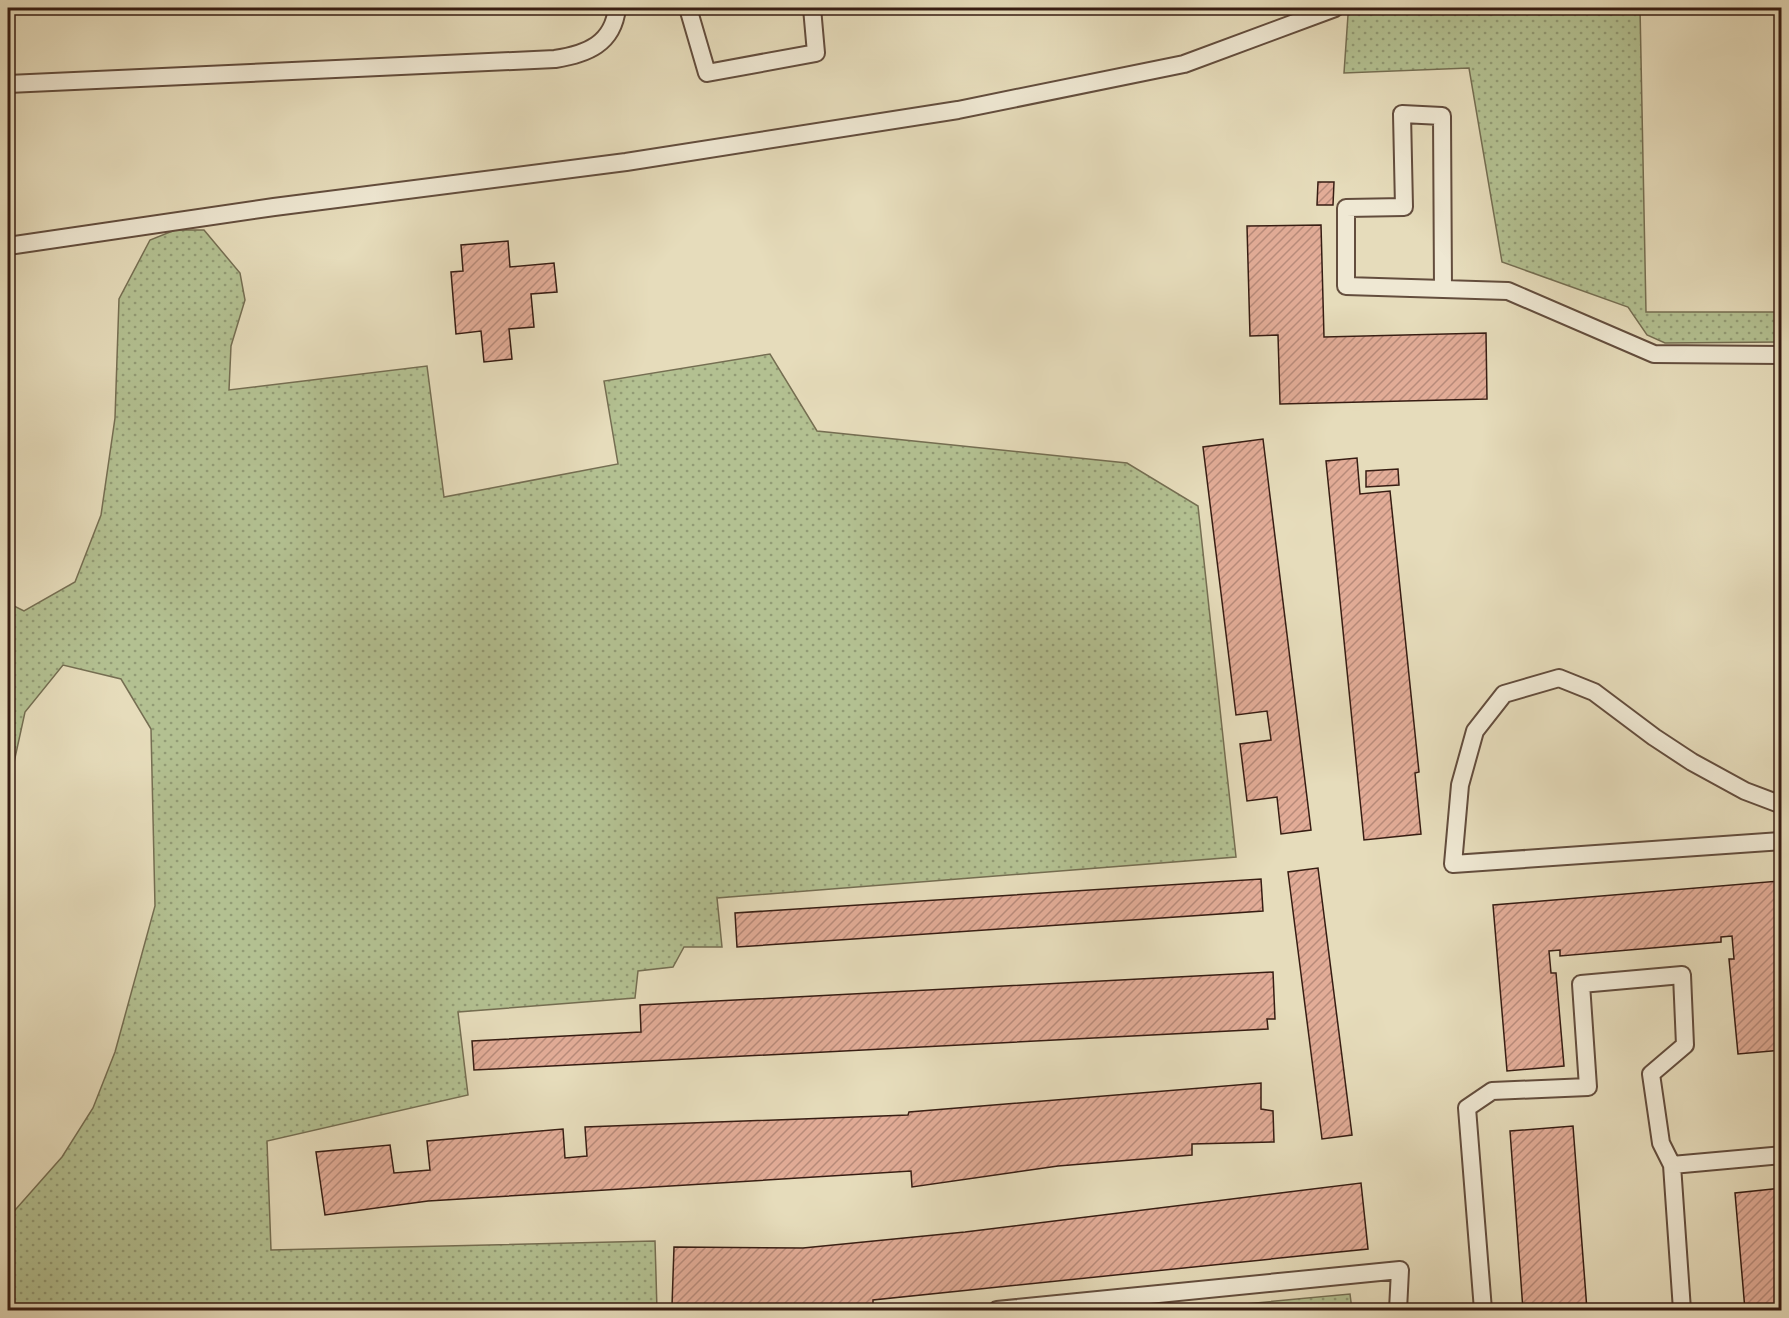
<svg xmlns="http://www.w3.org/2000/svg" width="1789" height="1318" font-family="Vollkorn,serif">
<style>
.green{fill:url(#green-dots);stroke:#756e52;stroke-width:1.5}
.building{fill:url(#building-hatch);stroke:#371d13;stroke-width:1.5}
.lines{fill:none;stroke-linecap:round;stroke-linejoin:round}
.lane-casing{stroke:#634d3d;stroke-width:20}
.lane{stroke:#efe8d3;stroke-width:16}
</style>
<defs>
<pattern id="green-dots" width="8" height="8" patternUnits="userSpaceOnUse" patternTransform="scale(1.5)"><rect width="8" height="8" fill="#b3c091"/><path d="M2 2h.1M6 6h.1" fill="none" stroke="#929b75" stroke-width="1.8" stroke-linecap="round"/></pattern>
<pattern id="building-hatch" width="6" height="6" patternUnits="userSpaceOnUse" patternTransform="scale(1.5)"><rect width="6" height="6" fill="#e2ac97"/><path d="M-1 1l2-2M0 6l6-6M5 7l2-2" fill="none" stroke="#b88b7a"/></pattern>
</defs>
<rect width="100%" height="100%" fill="#e6dcbb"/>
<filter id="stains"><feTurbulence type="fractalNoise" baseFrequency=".00333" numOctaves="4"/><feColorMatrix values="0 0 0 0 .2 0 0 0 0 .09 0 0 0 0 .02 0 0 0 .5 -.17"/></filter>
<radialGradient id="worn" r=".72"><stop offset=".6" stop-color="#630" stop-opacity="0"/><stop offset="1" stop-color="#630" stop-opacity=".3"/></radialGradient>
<path class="green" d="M1369,8H1640L1646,312H1781V342L1665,343L1647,335L1628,307L1502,262L1469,68L1344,73L1348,15Z
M175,230H204L240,273L245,300L231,346L229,390L427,366L444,497L618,464L604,381L770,354L817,431L1127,463L1198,506L1236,857L717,898L722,947H684L673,967L638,971L635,998L458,1012L468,1095L267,1141L271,1250L655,1241L657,1310H8V1218L62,1157L93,1108L115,1052L155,906L151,729L121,679L63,665L25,712L13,767L8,774V603L24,611L75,582L101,515L115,418L119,299L150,240Z
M1350,1294L1352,1310H1181Z"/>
<path class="building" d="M1318,182H1334L1333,205H1317Z
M1321,225L1324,337L1486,333L1487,399L1280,404L1278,335L1250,336L1247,226Z
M508,241L510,267L554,263L557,292L531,294L534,327L509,329L512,359L484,362L481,331L456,334L451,272L463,271L461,245Z
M1263,439L1311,830L1281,834L1277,797L1247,801L1240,744L1271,740L1267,711L1236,715L1203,447Z
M1357,458L1360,494L1390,491L1419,772L1415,773L1421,834L1364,840L1326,461Z
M1398,469L1399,485L1366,487V471Z
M1318,868L1352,1135L1322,1139L1288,872Z
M1261,879L1263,911L737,947L735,913Z
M1779,881L1782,1050L1738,1054L1729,959H1734L1732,936L1721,937V942L1560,956V950L1549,951L1551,973H1556L1564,1066L1507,1071L1493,905Z
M1273,972L1275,1019H1267L1268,1029L474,1070L472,1041L641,1032L640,1005Z
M1261,1083V1109L1273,1111L1274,1142L1192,1144V1155L1058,1166L912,1187L911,1171L428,1201L325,1215L316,1152L390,1145L394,1173L430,1170L427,1141L563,1129L565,1158L587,1156L585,1127L908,1115L909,1112Z
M1573,1126L1587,1310H1523L1510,1131Z
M1361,1183L1368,1249L873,1300V1306L730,1310L731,1304L672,1306L674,1247L803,1248L965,1232Z
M1782,1188V1310H1745L1735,1193Z"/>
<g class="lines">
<defs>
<path id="lane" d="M688,8L707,73L816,53L812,8
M8,84L555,59C587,54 613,44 617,8
M8,246L274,207L626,162L958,110L1184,64L1335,8
M1443,288L1442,116L1402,114L1404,207L1346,208V286L1508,291L1654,354L1782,355
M1782,805L1745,791L1692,762L1654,737L1594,692L1559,678L1504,694L1475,731L1460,785L1453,864L1782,841
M1672,1165L1682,1310
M997,1310L1400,1270L1398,1310
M1483,1310L1467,1108L1492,1091L1588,1087L1581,984L1682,975L1685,1045L1651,1074L1661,1143L1672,1165L1782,1155"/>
</defs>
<use href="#lane" class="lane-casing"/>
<use href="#lane" class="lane"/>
</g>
<rect width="1789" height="1318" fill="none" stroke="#e6dcbb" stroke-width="30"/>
<rect x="9" y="9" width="1771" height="1300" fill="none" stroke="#371d13" stroke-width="3"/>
<rect x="15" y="15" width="1759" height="1288" fill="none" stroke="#371d13" stroke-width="1.5"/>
<rect width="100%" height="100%" filter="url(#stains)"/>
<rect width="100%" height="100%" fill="url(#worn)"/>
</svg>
